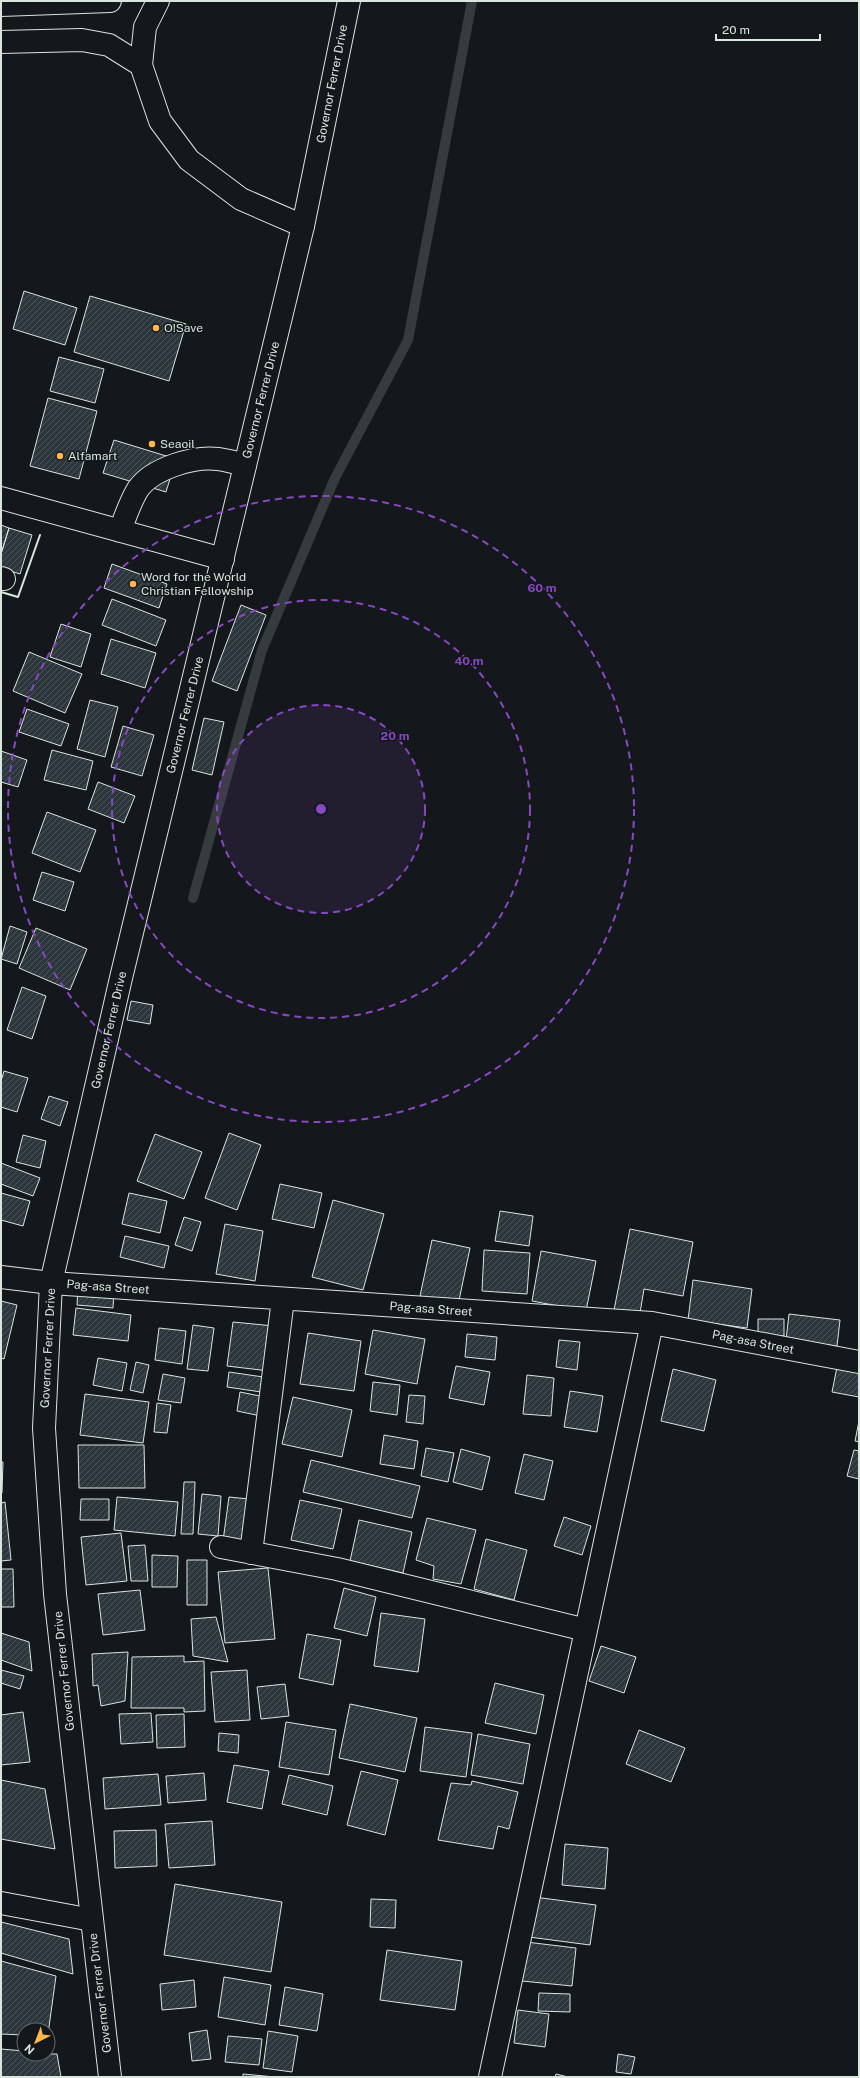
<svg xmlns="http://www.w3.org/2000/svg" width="860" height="2078" font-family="'Public Sans',sans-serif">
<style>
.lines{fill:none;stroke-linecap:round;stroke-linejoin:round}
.stream{stroke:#363b3e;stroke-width:10}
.building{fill:url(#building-hatch);stroke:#d8e6dc}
.minor-casing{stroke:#d8e6dc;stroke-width:24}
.major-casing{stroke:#d8e6dc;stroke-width:24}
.minor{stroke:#14181c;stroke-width:22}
.major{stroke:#14181c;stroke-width:22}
.wall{stroke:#d8e6dc;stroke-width:2}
.ring{fill:none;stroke:#8948c3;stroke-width:2;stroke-dasharray:7 5}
.poi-dot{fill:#ffb74d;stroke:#14181c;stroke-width:1.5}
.labels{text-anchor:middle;stroke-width:3;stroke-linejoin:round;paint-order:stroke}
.street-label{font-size:12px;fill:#d8e6dc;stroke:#14181c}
.poi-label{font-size:12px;fill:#d8e6dc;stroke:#14181c;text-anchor:start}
.centre{fill:#8948c3;stroke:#14181c;stroke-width:2}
.ring-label{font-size:12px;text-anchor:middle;font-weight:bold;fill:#8948c3;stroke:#14181c;stroke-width:3;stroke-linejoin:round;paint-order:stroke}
</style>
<defs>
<pattern id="building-hatch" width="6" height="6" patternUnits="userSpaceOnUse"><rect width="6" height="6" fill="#2c363c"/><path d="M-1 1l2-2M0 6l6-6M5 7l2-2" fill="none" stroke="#4a5358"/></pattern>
</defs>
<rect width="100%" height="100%" fill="#14181c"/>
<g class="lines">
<path class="stream" d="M193,898L262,650L335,478L408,340L472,1"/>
</g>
<path class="building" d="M24,291L77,308L65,345L13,329Z
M90,296L186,324L169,381L74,352Z
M59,357L104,369L95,403L50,391Z
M48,398L97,411L79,479L30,466Z
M114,440L176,459L166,492L103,473Z
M1,525L9,528L1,554Z
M9,528L32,535L20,574L1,568V554Z
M112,564L167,584L159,608L104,588Z
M112,599L166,620L156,646L102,625Z
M241,605L266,615L237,691L212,681Z
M61,624L91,634L81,667L50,657Z
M111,639L156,653L145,688L101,674Z
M29,652L82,674L65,713L13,691Z
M90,700L118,707L105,757L77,749Z
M27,709L69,724L61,746L19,732Z
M204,718L224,722L212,775L192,770Z
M123,726L154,735L142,776L111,767Z
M52,750L93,761L86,790L44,780Z
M1,751L27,760L18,787L1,782Z
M98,782L135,796L124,823L88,809Z
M47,812L96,830L80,872L32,853Z
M42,872L74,882L65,911L33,900Z
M10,926L27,932L17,964L1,959Z
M36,928L87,949L70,990L19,968Z
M22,987L46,996L32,1039L7,1030Z
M131,1001L153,1005L150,1024L127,1020Z
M4,1071L28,1078L17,1112L1,1107V1081Z
M49,1096L68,1102L60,1126L41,1119Z
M229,1133L261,1145L237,1210L205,1198Z
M155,1134L202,1152L184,1199L137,1181Z
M23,1135L46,1141L40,1168L16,1162Z
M1,1163L40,1178L33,1196L1,1184Z
M280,1184L322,1193L314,1228L272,1219Z
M1,1193L30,1201L23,1226L1,1220Z
M129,1193L167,1201L160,1233L122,1224Z
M333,1200L384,1214L363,1290L312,1277Z
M500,1211L533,1216L529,1246L495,1241Z
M184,1217L201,1222L192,1251L175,1245Z
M225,1224L263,1231L255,1281L216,1274Z
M630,1229L693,1242L683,1296L644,1289L640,1313L614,1310Z
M125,1236L169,1246L164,1268L120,1257Z
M432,1240L470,1248L458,1305L420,1296Z
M484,1250L530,1253L527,1294L482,1291Z
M541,1251L596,1261L586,1311L532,1301Z
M693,1280L752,1289L747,1328L688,1320Z
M78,1287L114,1290L113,1308L77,1305Z
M1,1301L17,1305L4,1359L1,1358Z
M76,1308L131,1315L128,1341L73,1335Z
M789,1314L840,1320L837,1346L786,1340Z
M758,1319H784V1336H758Z
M233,1322L274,1326L269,1371L227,1366Z
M193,1325L214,1328L208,1371L187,1369Z
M159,1328L186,1331L182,1364L155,1360Z
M373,1330L425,1339L417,1384L365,1374Z
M308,1333L361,1341L354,1391L300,1384Z
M467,1334L497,1337L495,1360L465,1357Z
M559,1340L580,1342L577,1370L556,1367Z
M98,1358L127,1363L122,1391L93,1385Z
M136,1362L149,1365L143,1393L130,1390Z
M838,1362L859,1366V1397L832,1392Z
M456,1366L490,1372L484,1405L449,1398Z
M673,1369L716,1380L704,1431L661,1421Z
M229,1372L270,1378L268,1393L227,1387Z
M163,1374L185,1378L181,1403L158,1400Z
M527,1375L554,1378L551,1416L523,1414Z
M373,1382L400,1385L397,1415L370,1411Z
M570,1391L603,1396L597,1432L564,1427Z
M240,1392L265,1397L261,1416L237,1411Z
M85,1394L149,1402L143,1443L80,1435Z
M409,1395L425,1396L423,1424L406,1422Z
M293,1397L352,1410L342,1457L282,1444Z
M157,1403L171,1405L167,1433L154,1432Z
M859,1421V1442L855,1441Z
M384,1435L418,1441L414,1469L380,1464Z
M78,1445H144L145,1488H79Z
M426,1448L454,1453L448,1482L421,1476Z
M461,1449L490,1457L482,1490L453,1482Z
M854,1450L859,1451V1479L847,1476Z
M524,1454L553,1461L544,1500L515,1493Z
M311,1460L420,1486L412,1518L303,1492Z
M1,1462H3L2,1493H1Z
M184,1482H195L193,1534H181Z
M202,1494L221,1496L218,1536L198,1534Z
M117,1497L178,1502L175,1536L114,1530Z
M229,1497L249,1499L243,1544L223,1541Z
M81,1499H109V1520H80Z
M300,1500L342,1509L333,1549L291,1540Z
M5,1502L11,1560L1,1561V1503Z
M564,1517L591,1526L582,1555L554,1546Z
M427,1518L476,1530L461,1584L433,1579L434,1566L416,1560Z
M359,1520L412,1532L403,1573L350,1561Z
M121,1533L127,1581L86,1585L81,1537Z
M486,1539L527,1550L514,1600L474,1589Z
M145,1545L148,1581H131L128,1546Z
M152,1555L178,1556L177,1587H152Z
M187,1560H207V1605H187Z
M268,1568L275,1639L225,1643L218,1572Z
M1,1569H13L14,1607H1Z
M344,1588L376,1597L367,1636L334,1628Z
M140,1590L145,1630L103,1635L98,1594Z
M381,1613L425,1619L418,1672L374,1666Z
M216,1617L228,1662L193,1656L191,1619Z
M1,1633L29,1642L32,1671L1,1660Z
M307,1634L341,1640L333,1685L299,1678Z
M601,1646L636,1657L624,1693L589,1681Z
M128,1652L125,1701L101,1706L98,1685L93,1686L92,1654Z
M184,1656V1662L204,1661L205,1711L184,1712V1708H131L132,1657Z
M1,1670L24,1676L20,1689L1,1683Z
M247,1670L250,1720L215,1722L211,1672Z
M495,1683L544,1695L536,1734L485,1723Z
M285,1684L289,1716L261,1719L257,1687Z
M350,1704L417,1718L405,1772L339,1758Z
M23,1712L30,1762L1,1765V1715Z
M151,1713L153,1742L121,1744L119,1714Z
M184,1714L185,1747L157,1748L156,1715Z
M286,1722L336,1730L329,1775L279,1767Z
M425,1727L472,1733L466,1777L420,1771Z
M639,1730L685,1748L671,1782L626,1764Z
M219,1733L239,1735L238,1753L218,1751Z
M478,1734L530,1744L523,1784L471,1775Z
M234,1765L269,1771L262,1809L227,1802Z
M361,1771L398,1780L385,1835L347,1825Z
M204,1773L206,1800L168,1803L166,1776Z
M158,1774L161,1805L105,1809L103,1778Z
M289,1775L333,1786L327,1815L282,1804Z
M1,1780L45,1789L55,1849L1,1839Z
M472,1781L518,1792L509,1829L498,1826L493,1849L438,1840L451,1783L471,1785Z
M212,1821L215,1865L169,1868L165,1824Z
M156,1830L157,1866L115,1868L114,1831Z
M565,1844L608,1848L605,1889L562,1885Z
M175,1884L282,1902L271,1972L164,1955Z
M534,1897L596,1905L590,1945L529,1937Z
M371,1899L396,1900L395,1928L370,1927Z
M1,1922L69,1939L73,1974L1,1953Z
M526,1942L576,1948L572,1986L522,1981Z
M387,1950L462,1961L455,2010L380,2000Z
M1,1961L56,1976L48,2034V2030H24V2035L1,2034Z
M224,1977L271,1985L265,2025L218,2017Z
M194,1980L196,2007L162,2010L160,1984Z
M285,1987L323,1994L317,2031L279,2025Z
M539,1993L570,1994V2012L538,2011Z
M518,2010L549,2014L545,2047L514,2043Z
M207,2030L211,2059L192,2061L189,2033Z
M268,2031L298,2036L292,2072L263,2068Z
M228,2036L262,2039L259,2065L225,2062Z
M1,2049L24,2051V2054H57L61,2077H1Z
M618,2054L635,2057L631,2074L616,2072Z
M243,2074L275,2077H243Z
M556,2074L568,2077H555Z"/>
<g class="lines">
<defs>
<path id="minor" d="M158,1L145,27L141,65L160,121L189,160L241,199L303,226
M1,5L110,1
M1,42L82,40L109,45L141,65
M1,498L223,559
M120,531C125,517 130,502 138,489C153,468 194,456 218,459C227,460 237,463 245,465
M1,578L4,579
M1,1277L51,1283L652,1323L859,1362
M221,1547L337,1569L586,1630
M251,1553L283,1299
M1,1903L92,1920
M490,2077L652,1323"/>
<path id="major" d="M110,2077L55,1594L44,1428L51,1283L121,978L303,226L349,1"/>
</defs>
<use href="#minor" class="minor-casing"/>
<use href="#major" class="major-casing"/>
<use href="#minor" class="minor"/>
<use href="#major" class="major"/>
<path class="wall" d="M1,592L18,597L40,535"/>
</g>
<circle cx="321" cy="809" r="104" fill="#8948c3" fill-opacity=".12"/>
<g class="ring">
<circle cx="321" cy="809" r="104"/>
<circle cx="321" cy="809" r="209"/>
<circle cx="321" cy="809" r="313"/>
</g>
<g class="poi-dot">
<circle cx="156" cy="328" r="4"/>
<circle cx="152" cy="444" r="4"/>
<circle cx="60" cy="456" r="4"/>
<circle cx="133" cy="584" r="4"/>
</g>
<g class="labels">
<g class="street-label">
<text transform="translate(332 84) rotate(-79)" y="4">Governor Ferrer Drive</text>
<text transform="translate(261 400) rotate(-76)" y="4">Governor Ferrer Drive</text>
<text transform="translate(185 715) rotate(-76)" y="4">Governor Ferrer Drive</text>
<text transform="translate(109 1030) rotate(-77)" y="4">Governor Ferrer Drive</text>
<text transform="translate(108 1287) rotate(4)" y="4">Pag-asa Street</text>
<text transform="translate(431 1309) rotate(4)" y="4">Pag-asa Street</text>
<text transform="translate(753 1342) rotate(11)" y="4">Pag-asa Street</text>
<text transform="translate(48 1348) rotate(-87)" y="4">Governor Ferrer Drive</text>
<text transform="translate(64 1671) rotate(-96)" y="4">Governor Ferrer Drive</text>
<text transform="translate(100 1993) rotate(-97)" y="4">Governor Ferrer Drive</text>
</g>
<g class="poi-label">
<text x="164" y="332">O!Save</text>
<text x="160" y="448">Seaoil</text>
<text x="68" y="460">Alfamart</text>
<text x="141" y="581">Word for the World<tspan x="141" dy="14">Christian Fellowship</tspan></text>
</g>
</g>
<circle cx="321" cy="809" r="6" class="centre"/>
<g class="ring-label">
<text x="542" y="592">60 m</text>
<text x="469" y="665">40 m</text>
<text x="395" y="740">20 m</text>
</g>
<rect width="860" height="2078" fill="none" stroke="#d8e6dc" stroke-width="4"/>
<g transform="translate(36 2042) rotate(222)"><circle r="19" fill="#14181c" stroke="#626a69"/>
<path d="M0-3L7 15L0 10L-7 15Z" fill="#ffb74d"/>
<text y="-6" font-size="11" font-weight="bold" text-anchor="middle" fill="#d8e6dc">N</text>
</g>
<path d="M716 34v6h104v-6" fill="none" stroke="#d8e6dc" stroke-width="2"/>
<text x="722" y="34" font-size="12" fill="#d8e6dc" stroke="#14181c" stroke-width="3" paint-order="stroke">20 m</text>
</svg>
